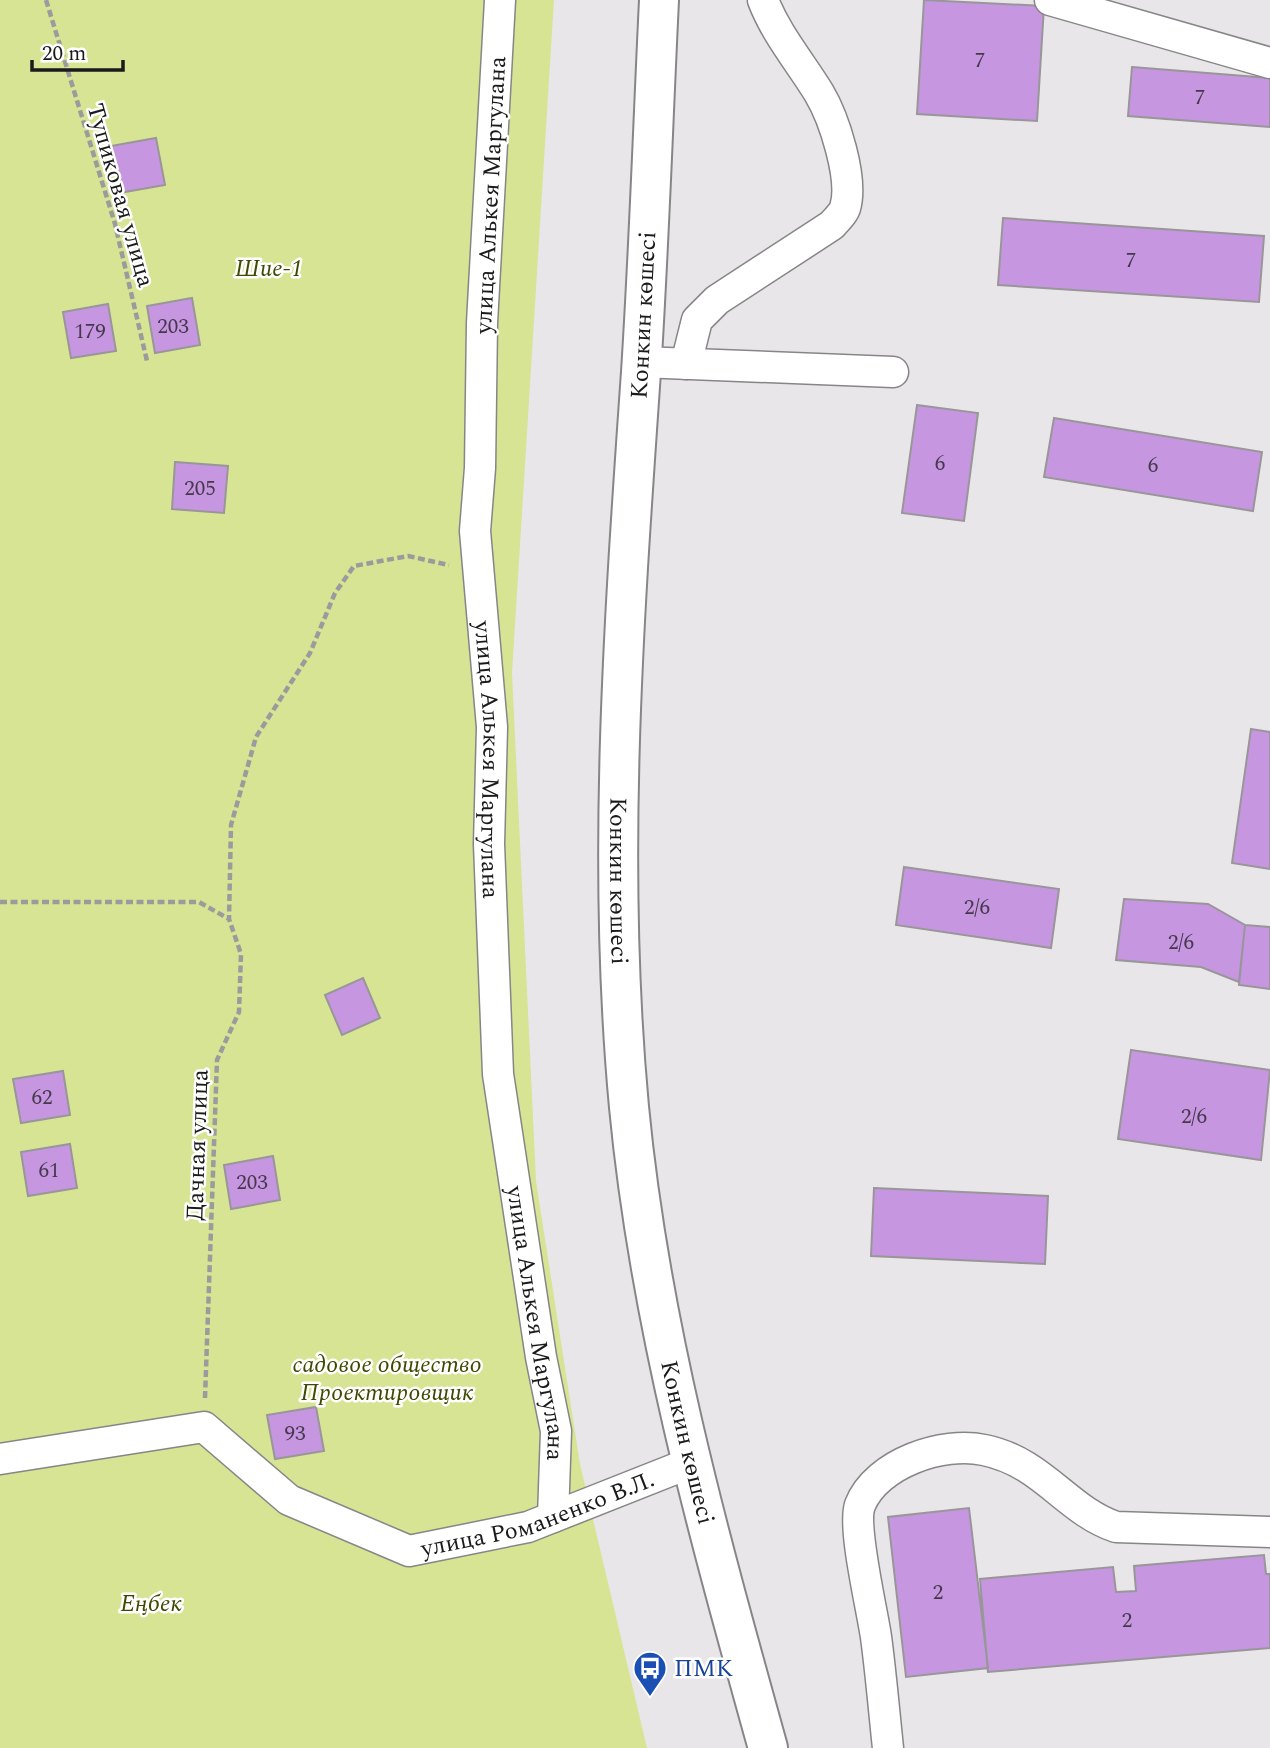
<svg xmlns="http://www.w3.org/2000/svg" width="1270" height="1748" font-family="Spectral,serif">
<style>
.green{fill:#d6e493}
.building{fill:#c697e0;stroke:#989699;stroke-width:2}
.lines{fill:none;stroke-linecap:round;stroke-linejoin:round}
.minor-casing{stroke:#888588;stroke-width:33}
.highway-casing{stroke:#888588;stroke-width:42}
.path{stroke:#9d9a9e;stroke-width:4.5;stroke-dasharray:7 3.5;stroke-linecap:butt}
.minor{stroke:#fff;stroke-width:30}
.highway{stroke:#fff;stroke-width:38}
.labels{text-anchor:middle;stroke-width:5;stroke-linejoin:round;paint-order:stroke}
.number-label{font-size:21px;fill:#45384c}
.street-label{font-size:24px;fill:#1a191b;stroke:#fff}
.park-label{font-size:24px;font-style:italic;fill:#404802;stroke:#fff}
.transit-label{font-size:24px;fill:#164399;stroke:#fff;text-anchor:start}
</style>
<rect width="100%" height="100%" fill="#e9e6ea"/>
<path class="green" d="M0,0H554L512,673L536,1181L580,1464L647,1748H0Z"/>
<path class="building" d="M924,0L1044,6L1037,121L917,114Z
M1132,67L1270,78V127L1128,116Z
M156,138L165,185L119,193L111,146Z
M1003,218L1264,236L1259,302L998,285Z
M192,298L200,345L155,353L147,306Z
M108,304L116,351L71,358L63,312Z
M917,405L978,413L964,521L902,513Z
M1054,418L1262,452L1253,511L1044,477Z
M175,462L228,466L224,513L172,509Z
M1251,729L1270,732V869L1232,863Z
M904,867L1059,889L1051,948L896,925Z
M1124,899L1208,904L1245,925L1239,982L1201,967L1116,960Z
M1245,925L1270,927V989L1239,985Z
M363,978L380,1018L342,1035L325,995Z
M1131,1050L1270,1070L1261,1160L1118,1139Z
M63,1071L70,1115L21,1123L13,1079Z
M70,1144L77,1188L28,1196L21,1152Z
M273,1156L280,1200L231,1209L224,1165Z
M874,1188L1048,1196L1045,1264L871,1256Z
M316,1407L324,1451L275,1459L267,1415Z
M969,1508L988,1668L906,1677L888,1517Z
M1264,1555L1266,1574H1270V1648L988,1672L980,1579L1113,1567L1116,1592L1136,1591L1134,1566Z"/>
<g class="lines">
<defs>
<g id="minor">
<path id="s1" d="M500,0L482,323L480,468L475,531L492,727L489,844L498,1074L541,1357L556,1431L553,1517"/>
<path d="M1050,0L1270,63"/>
<path d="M641,362L893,372"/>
<path d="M686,364L697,320L717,300L832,225C837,219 843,214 845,208C854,179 834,118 819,93C800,62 776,34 763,0"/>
<path id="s2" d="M0,1459L204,1427L289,1500L409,1551L528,1527L690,1463"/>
<path d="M888,1748C884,1711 881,1674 876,1637C872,1609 852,1526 860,1505C877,1463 943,1441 984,1450C1043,1462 1066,1510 1116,1527L1270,1532"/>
</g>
<g id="highway">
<path id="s3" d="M659,0C653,124 649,248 641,372C624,617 606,862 629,1107C650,1327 709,1536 768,1748"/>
</g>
</defs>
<use href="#minor" class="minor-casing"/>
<use href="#highway" class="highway-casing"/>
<path class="path" d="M46,0L115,224L147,361
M0,902H199L229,919
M205,1398L217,1060L239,1012L241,954L229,919L231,825L256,737L310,653L335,593L354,566L408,556L449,565"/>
<use href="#minor" class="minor"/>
<use href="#highway" class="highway"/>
</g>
<defs>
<symbol id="bus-pin" viewBox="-11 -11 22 30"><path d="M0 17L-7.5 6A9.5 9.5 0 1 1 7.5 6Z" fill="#1a4fb4" stroke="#fff"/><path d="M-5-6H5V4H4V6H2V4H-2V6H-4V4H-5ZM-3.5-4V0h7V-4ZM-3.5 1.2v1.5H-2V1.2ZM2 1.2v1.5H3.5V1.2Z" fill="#fff"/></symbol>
</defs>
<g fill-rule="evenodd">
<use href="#bus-pin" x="631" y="1649" width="38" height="52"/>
</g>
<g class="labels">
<g class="number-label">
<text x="980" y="67">7</text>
<text x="1200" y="104">7</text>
<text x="1131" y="267">7</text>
<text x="173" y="333">203</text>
<text x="90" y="338">179</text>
<text x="940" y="470">6</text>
<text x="1153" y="472">6</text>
<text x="200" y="495">205</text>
<text x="977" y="914">2/6</text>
<text x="1181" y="949">2/6</text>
<text x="42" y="1104">62</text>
<text x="1194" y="1123">2/6</text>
<text x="49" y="1177">61</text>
<text x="252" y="1189">203</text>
<text x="295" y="1440">93</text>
<text x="938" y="1599">2</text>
<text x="1127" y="1627">2</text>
</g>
<g class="street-label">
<text transform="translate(121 195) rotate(74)" y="8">Тупиковая улица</text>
<text transform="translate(490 195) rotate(-87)" y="8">улица Алькея Маргулана</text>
<text transform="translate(643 315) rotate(-87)" y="8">Конкин көшесі</text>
<text dy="8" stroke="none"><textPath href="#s1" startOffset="761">улица Алькея Маргулана</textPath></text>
<text dy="8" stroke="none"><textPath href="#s3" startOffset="882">Конкин көшесі</textPath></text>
<text transform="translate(197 1145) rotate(-88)" y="8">Дачная улица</text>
<text dy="8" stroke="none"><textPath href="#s1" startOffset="1328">улица Алькея Маргулана</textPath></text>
<text dy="8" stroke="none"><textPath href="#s3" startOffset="1449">Конкин көшесі</textPath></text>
<text dy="8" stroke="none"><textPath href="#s2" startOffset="583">улица Романенко В.Л.</textPath></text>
</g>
<g class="park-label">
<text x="269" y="276">Шие-1</text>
<text x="387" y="1372">садовое общество<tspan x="387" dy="28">Проектировщик</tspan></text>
<text x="151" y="1611">Еңбек</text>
</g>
<g class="transit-label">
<text x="674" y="1676">ПМК</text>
</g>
</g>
<path d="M32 60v10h91v-10" fill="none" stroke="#1a191b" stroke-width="3.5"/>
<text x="42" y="60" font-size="21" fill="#1a191b" stroke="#ffffff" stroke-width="5" paint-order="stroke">20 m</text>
</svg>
